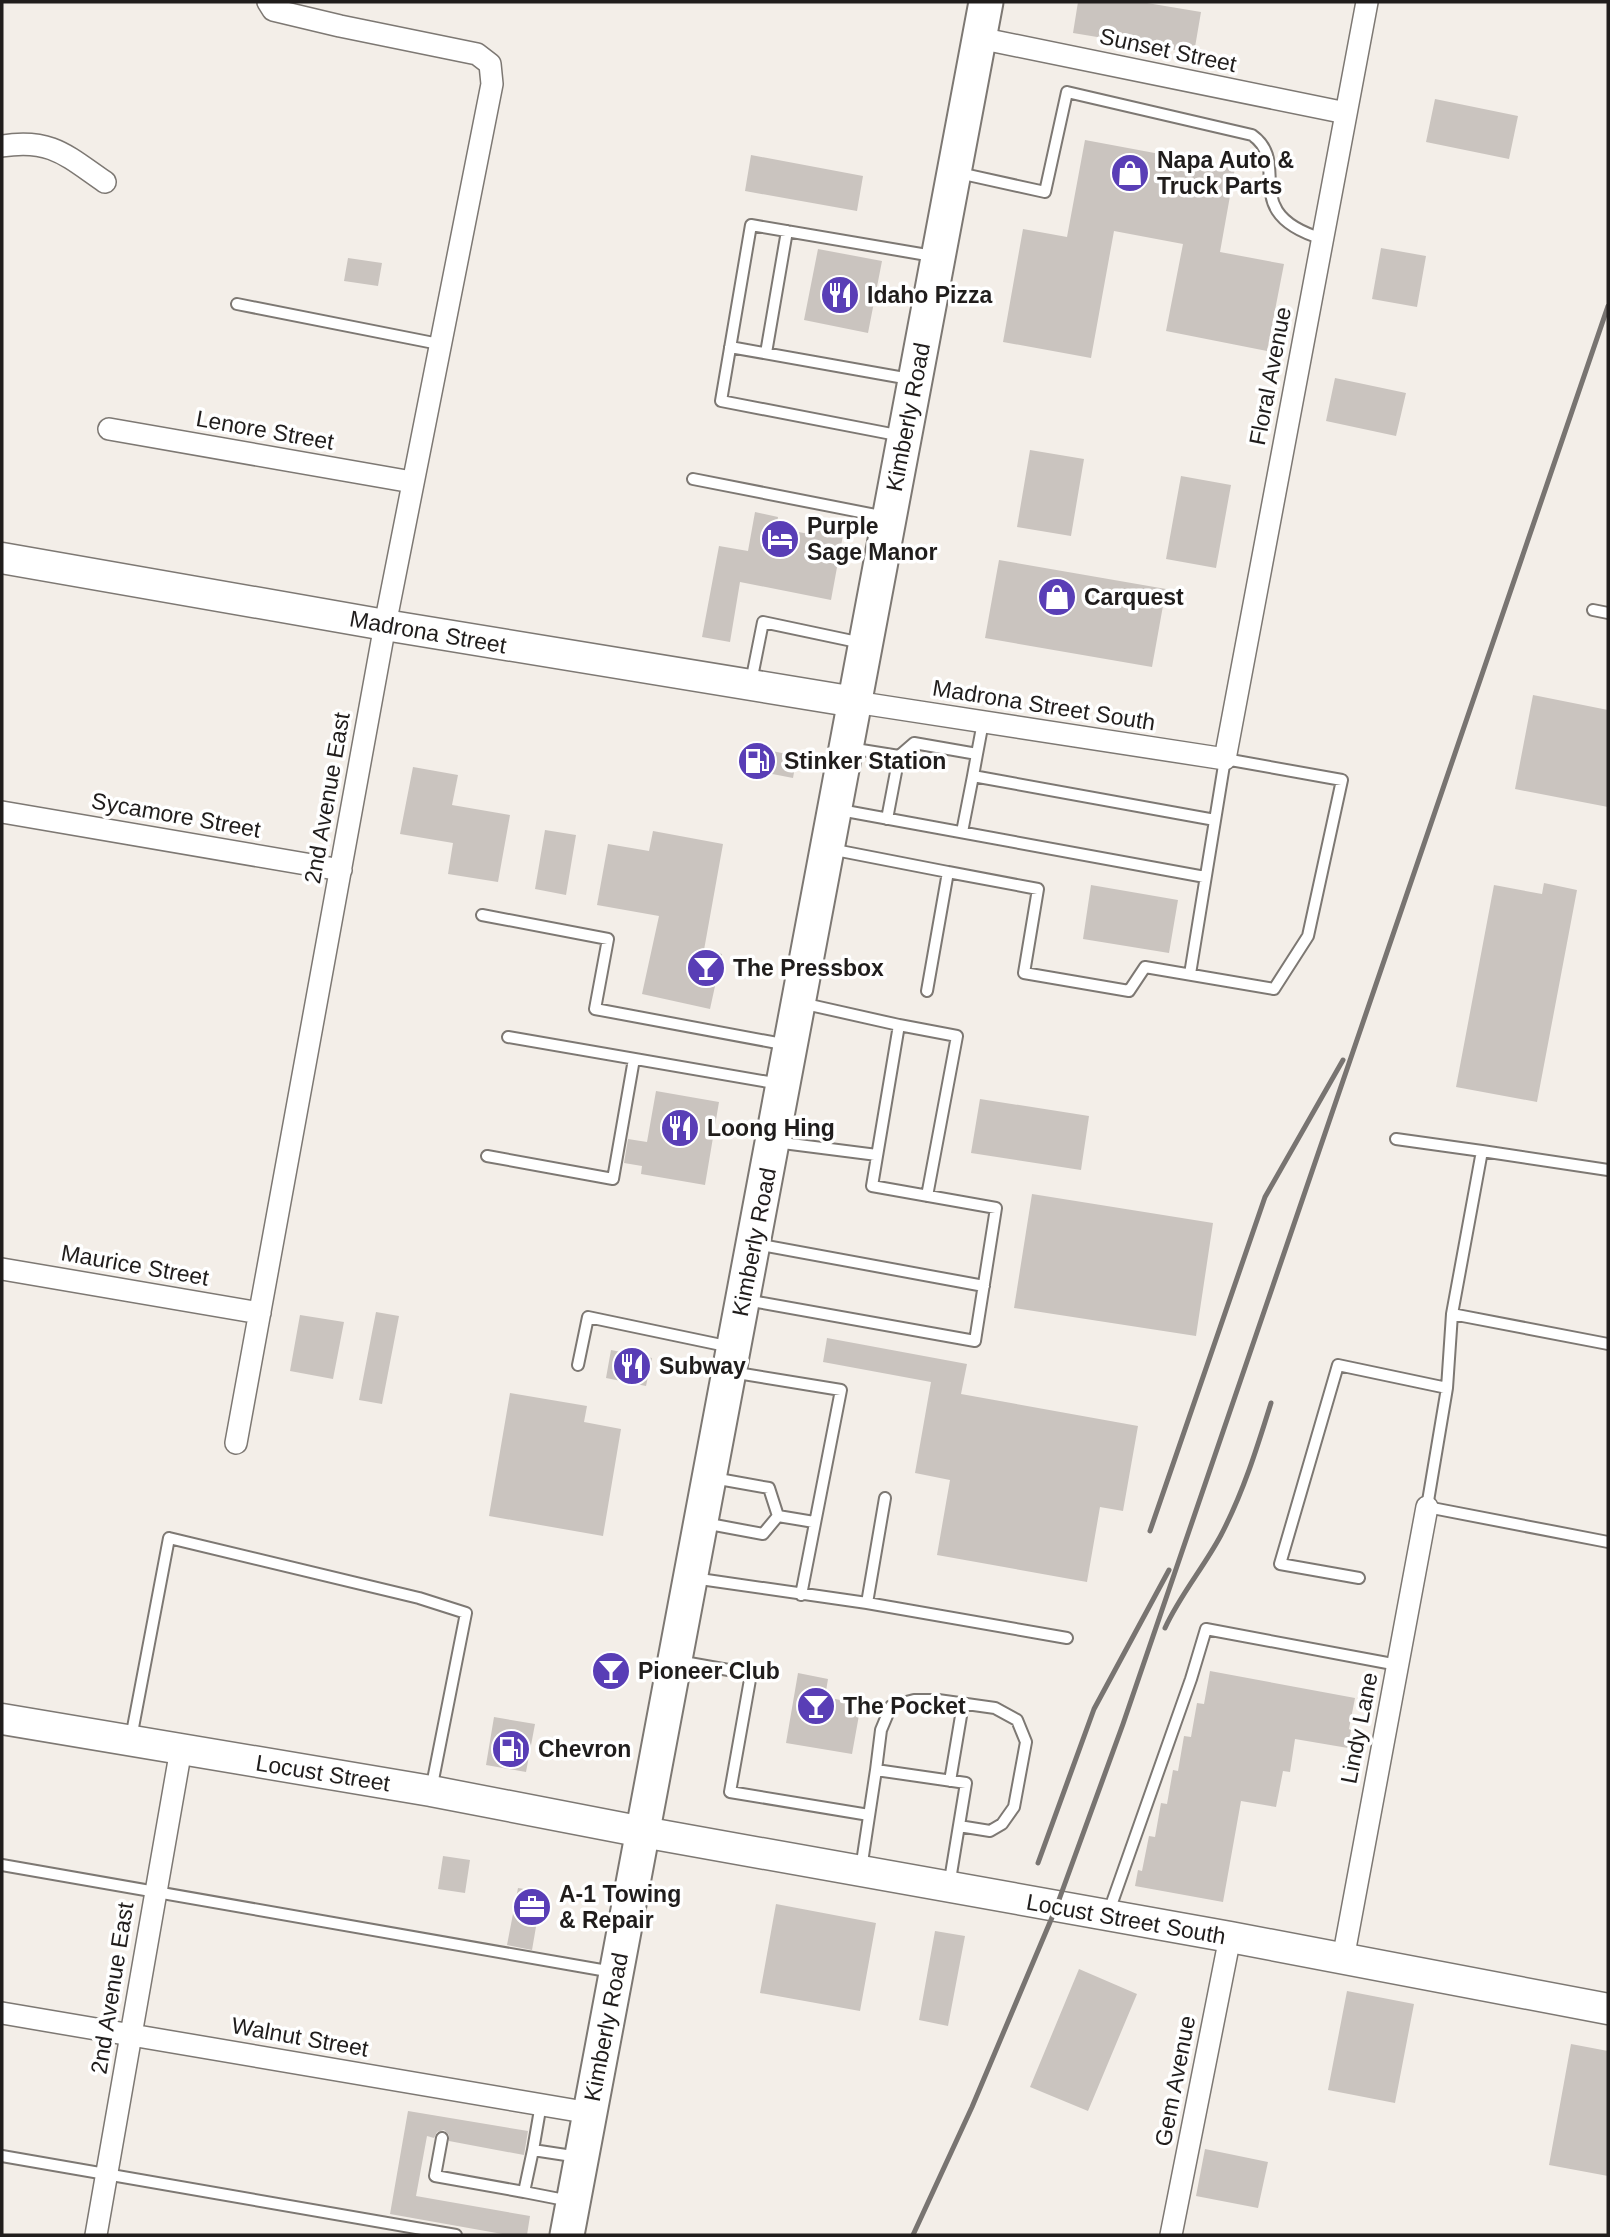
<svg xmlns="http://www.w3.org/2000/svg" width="1610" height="2237" font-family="Arial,sans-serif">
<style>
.building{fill:#cac4bf}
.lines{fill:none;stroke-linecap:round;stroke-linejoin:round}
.lane-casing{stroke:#7d7873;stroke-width:14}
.street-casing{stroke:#7d7873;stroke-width:24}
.secondary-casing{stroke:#7d7873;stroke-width:33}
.primary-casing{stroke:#7d7873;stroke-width:37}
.lane{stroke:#fff;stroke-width:10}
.street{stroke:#fff;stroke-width:21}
.secondary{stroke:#fff;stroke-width:30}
.primary{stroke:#fff;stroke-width:33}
.rail{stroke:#787471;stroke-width:5}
.labels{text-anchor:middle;stroke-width:7;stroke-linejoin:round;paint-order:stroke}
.street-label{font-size:23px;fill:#201d1c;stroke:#fff}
.poi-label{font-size:23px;font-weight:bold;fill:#201d1c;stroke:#fff;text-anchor:start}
</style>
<rect width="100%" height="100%" fill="#f3eee8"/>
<path class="building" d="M1078,2H1141L1201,12L1194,53L1073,33Z
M1435,99L1518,116L1509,159L1426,142Z
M1085,140L1235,168L1220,252L1284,264L1267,351L1166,331L1183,244L1114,231L1091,358L1003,342L1023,229L1067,237Z
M751,155L863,176L857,211L745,191Z
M1381,248L1426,256L1417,307L1372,299Z
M818,249L882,261L868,333L804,320Z
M348,258L382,263L378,286L344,281Z
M1335,378L1406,393L1396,436L1326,421Z
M1030,450L1084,459L1071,536L1017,527Z
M1181,476L1231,485L1216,568L1166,559Z
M755,512L778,517L776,528L815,535L818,519L845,524L831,600L740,582L730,642L702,637L719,546L748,551Z
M999,560L1166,589L1152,667L985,638Z
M1533,695L1608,710V807L1515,789Z
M757,748L797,756L793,778L752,770Z
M413,767L458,775L452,805L510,815L498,882L448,874L453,843L400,834Z
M545,830L576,835L566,895L535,889Z
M653,831L723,844L704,950L722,954L710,1009L642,994L659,916L597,905L608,844L649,851Z
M1544,883L1577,890L1537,1102L1456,1087L1494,885L1542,894Z
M1091,885L1178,900L1169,953L1083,939Z
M656,1091L719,1102L705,1185L641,1174L642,1166L624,1163L628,1139L647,1142Z
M980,1099L1089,1116L1081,1170L971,1153Z
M1032,1194L1213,1223L1196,1336L1014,1308Z
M376,1312L399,1316L382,1404L359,1400Z
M300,1315L344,1322L333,1379L290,1371Z
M827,1338L967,1364L961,1394L1138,1426L1123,1511L1100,1507L1087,1582L937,1555L950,1480L915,1473L931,1382L823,1362Z
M611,1350L652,1358L646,1386L606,1378Z
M510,1393L587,1406L584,1422L621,1429L603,1536L489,1516Z
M1210,1671L1355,1698L1349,1729L1351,1730L1348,1748L1295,1739L1290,1772L1283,1771L1276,1807L1241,1801L1223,1902L1135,1886L1138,1870L1142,1871L1149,1836L1155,1837L1161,1803L1167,1804L1173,1770L1178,1771L1184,1736L1191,1737L1197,1703L1204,1704Z
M798,1673L828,1679L825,1697L861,1704L852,1754L786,1743Z
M494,1717L535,1724L526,1772L486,1765Z
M443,1856L470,1860L465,1893L438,1889Z
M518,1888L542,1892L532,1950L507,1945Z
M776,1904L876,1923L860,2011L760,1993Z
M935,1931L965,1936L948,2026L919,2020Z
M1079,1969L1137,1994L1088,2111L1030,2087Z
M1347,1991L1414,2004L1395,2103L1328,2090Z
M1571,2044L1608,2051V2176L1549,2165Z
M408,2111L528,2131L524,2155L449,2141V2135L444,2130L437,2132L434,2138L427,2136L416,2196L530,2216L527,2235H508L390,2214Z
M1205,2149L1268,2162L1258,2208L1196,2196Z"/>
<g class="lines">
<defs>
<path id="lane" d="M959,173L1045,192L1067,92L1252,135C1293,164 1236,213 1323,239
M237,304L439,344
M730,347L910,379
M766,353L787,231
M902,436L721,401L751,225L933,256
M693,479L886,517
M1593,610L1608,613
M751,682L763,622L862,643
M849,748L899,756
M977,754L983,722
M840,810L1205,877
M887,819L899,756L914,743L977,754L973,776
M962,832L973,776L1215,820
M830,849L948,872L927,991
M948,872L1038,889L1024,973L1129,991L1145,967L1274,989L1308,936L1342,780L1225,759L1190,974
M482,915L608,939L595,1009L788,1045
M899,1025L957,1036L927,1196
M508,1037L780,1084
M1396,1139L1482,1151L1452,1314L1447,1388
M775,1142L877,1155
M1482,1151L1608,1170
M487,1156L613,1179L634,1059
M756,1244L984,1286
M746,1300L975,1341L996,1208L872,1186L899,1025L801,1003
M1452,1314L1608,1344
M578,1365L588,1317L731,1347
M731,1372L841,1390L801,1595
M778,1516L814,1522
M704,1523L763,1534L778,1516L769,1488L713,1478
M693,1578L867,1603L1067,1638
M1359,1578L1280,1564L1338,1365L1447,1388L1427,1507L1608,1542
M867,1603L885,1498
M678,1661L751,1674L730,1792L869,1815
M131,1738L169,1538L419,1598L466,1613L431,1790
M876,1770L881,1730L891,1706L914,1700H938L995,1708L1017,1720L1026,1742L1014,1807L1002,1824L990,1831L959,1826
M950,1781L963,1704
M2,1865L613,1972
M861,1869L876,1770L966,1783L949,1886
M1108,1914L1191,1679L1206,1629L1398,1665
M442,2138L435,2176L524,2192L533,2150L579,2157
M533,2150L541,2104
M2,2156L456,2235
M524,2192L570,2201"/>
<path id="street" d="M979,38L1346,113
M2,146C51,138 67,156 105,182
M109,429L412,482
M855,702L1225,759L1367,2
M2,812L341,870
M2,1269L260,1313
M236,1443L385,625L492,84L490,64L477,54L340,26L273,10L268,2
M1343,1959L1427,1507
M2,2013L590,2113
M96,2235L181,1749
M1171,2235L1230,1937"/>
<path id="secondary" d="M2,558L385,625L855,702
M2,1719L431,1791L643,1832L1230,1937L1608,2009"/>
<path id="primary" d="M567,2235L986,2"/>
</defs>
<use href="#lane" class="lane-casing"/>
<use href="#street" class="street-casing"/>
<use href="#secondary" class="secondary-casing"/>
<use href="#primary" class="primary-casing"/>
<use href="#lane" class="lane"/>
<use href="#street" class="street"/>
<use href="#secondary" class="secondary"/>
<use href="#primary" class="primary"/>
<path class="rail" d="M1150,1531L1265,1197L1343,1060
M1165,1628C1180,1595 1204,1567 1221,1535C1243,1493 1257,1448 1271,1403
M1038,1863L1094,1709L1169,1570
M913,2235L972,2107L1056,1908L1123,1724L1608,306"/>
</g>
<defs>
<symbol id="shop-disc" viewBox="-11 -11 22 22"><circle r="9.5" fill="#593eb6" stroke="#fff"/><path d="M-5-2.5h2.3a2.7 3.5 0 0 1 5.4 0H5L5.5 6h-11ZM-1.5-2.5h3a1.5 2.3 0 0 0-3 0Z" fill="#fff"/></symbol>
<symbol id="restaurant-disc" viewBox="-11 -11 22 22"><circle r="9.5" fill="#593eb6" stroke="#fff"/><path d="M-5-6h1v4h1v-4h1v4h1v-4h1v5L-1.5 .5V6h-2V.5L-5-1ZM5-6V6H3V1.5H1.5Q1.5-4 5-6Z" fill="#fff"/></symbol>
<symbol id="hotel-disc" viewBox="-11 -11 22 22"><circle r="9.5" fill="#593eb6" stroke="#fff"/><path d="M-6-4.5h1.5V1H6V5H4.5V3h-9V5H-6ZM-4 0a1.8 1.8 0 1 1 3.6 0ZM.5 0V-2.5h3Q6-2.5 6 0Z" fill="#fff"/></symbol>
<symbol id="fuel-disc" viewBox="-11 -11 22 22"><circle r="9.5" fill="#593eb6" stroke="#fff"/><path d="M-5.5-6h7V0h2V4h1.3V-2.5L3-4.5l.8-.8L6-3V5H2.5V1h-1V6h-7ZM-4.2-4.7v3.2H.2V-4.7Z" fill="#fff"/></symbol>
<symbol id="bar-disc" viewBox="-11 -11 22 22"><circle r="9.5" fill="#593eb6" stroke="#fff"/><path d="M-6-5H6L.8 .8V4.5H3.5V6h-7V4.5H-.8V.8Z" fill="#fff"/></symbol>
<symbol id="office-disc" viewBox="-11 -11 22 22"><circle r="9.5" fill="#593eb6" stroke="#fff"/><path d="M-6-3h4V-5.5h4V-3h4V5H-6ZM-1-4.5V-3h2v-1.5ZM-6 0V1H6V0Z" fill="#fff"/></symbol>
</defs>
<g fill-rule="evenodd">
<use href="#shop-disc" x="1108" y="151" width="44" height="44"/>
<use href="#restaurant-disc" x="818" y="273" width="44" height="44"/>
<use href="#hotel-disc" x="758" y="517" width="44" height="44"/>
<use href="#shop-disc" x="1035" y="575" width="44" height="44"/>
<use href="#fuel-disc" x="735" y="739" width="44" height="44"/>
<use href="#bar-disc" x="684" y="946" width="44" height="44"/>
<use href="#restaurant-disc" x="658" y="1106" width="44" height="44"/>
<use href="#restaurant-disc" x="610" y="1344" width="44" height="44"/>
<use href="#bar-disc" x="589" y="1649" width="44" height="44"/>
<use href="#bar-disc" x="794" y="1684" width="44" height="44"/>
<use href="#fuel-disc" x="489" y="1727" width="44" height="44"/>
<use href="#office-disc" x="510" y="1885" width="44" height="44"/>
</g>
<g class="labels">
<g class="street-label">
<text transform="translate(1168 50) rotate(12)" y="8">Sunset Street</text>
<text transform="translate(1270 376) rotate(-79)" y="8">Floral Avenue</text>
<text transform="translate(908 417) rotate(-79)" y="8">Kimberly Road</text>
<text transform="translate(265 430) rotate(10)" y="8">Lenore Street</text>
<text transform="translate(428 632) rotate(10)" y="8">Madrona Street</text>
<text transform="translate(1044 705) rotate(9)" y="8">Madrona Street South</text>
<text transform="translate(327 798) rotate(-80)" y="8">2nd Avenue East</text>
<text transform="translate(176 815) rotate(10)" y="8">Sycamore Street</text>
<text transform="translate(754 1242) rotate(-79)" y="8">Kimberly Road</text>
<text transform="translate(135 1265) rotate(10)" y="8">Maurice Street</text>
<text transform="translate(1359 1728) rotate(-79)" y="8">Lindy Lane</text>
<text transform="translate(323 1773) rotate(9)" y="8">Locust Street</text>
<text transform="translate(1126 1919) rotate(10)" y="8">Locust Street South</text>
<text transform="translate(112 1988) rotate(-81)" y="8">2nd Avenue East</text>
<text transform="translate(606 2027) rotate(-79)" y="8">Kimberly Road</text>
<text transform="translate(300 2037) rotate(10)" y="8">Walnut Street</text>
<text transform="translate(1175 2081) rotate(-79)" y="8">Gem Avenue</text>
</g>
<g class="poi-label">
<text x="1157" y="168">Napa Auto &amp;<tspan x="1157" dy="26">Truck Parts</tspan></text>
<text x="867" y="303">Idaho Pizza</text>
<text x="807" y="534">Purple<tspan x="807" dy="26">Sage Manor</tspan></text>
<text x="1084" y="605">Carquest</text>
<text x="784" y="769">Stinker Station</text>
<text x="733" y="976">The Pressbox</text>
<text x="707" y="1136">Loong Hing</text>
<text x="659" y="1374">Subway</text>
<text x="638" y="1679">Pioneer Club</text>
<text x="843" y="1714">The Pocket</text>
<text x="538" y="1757">Chevron</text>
<text x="559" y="1902">A-1 Towing<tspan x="559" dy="26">&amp; Repair</tspan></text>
</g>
</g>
<rect width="1610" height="2237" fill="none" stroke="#201d1c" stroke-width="7"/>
</svg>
